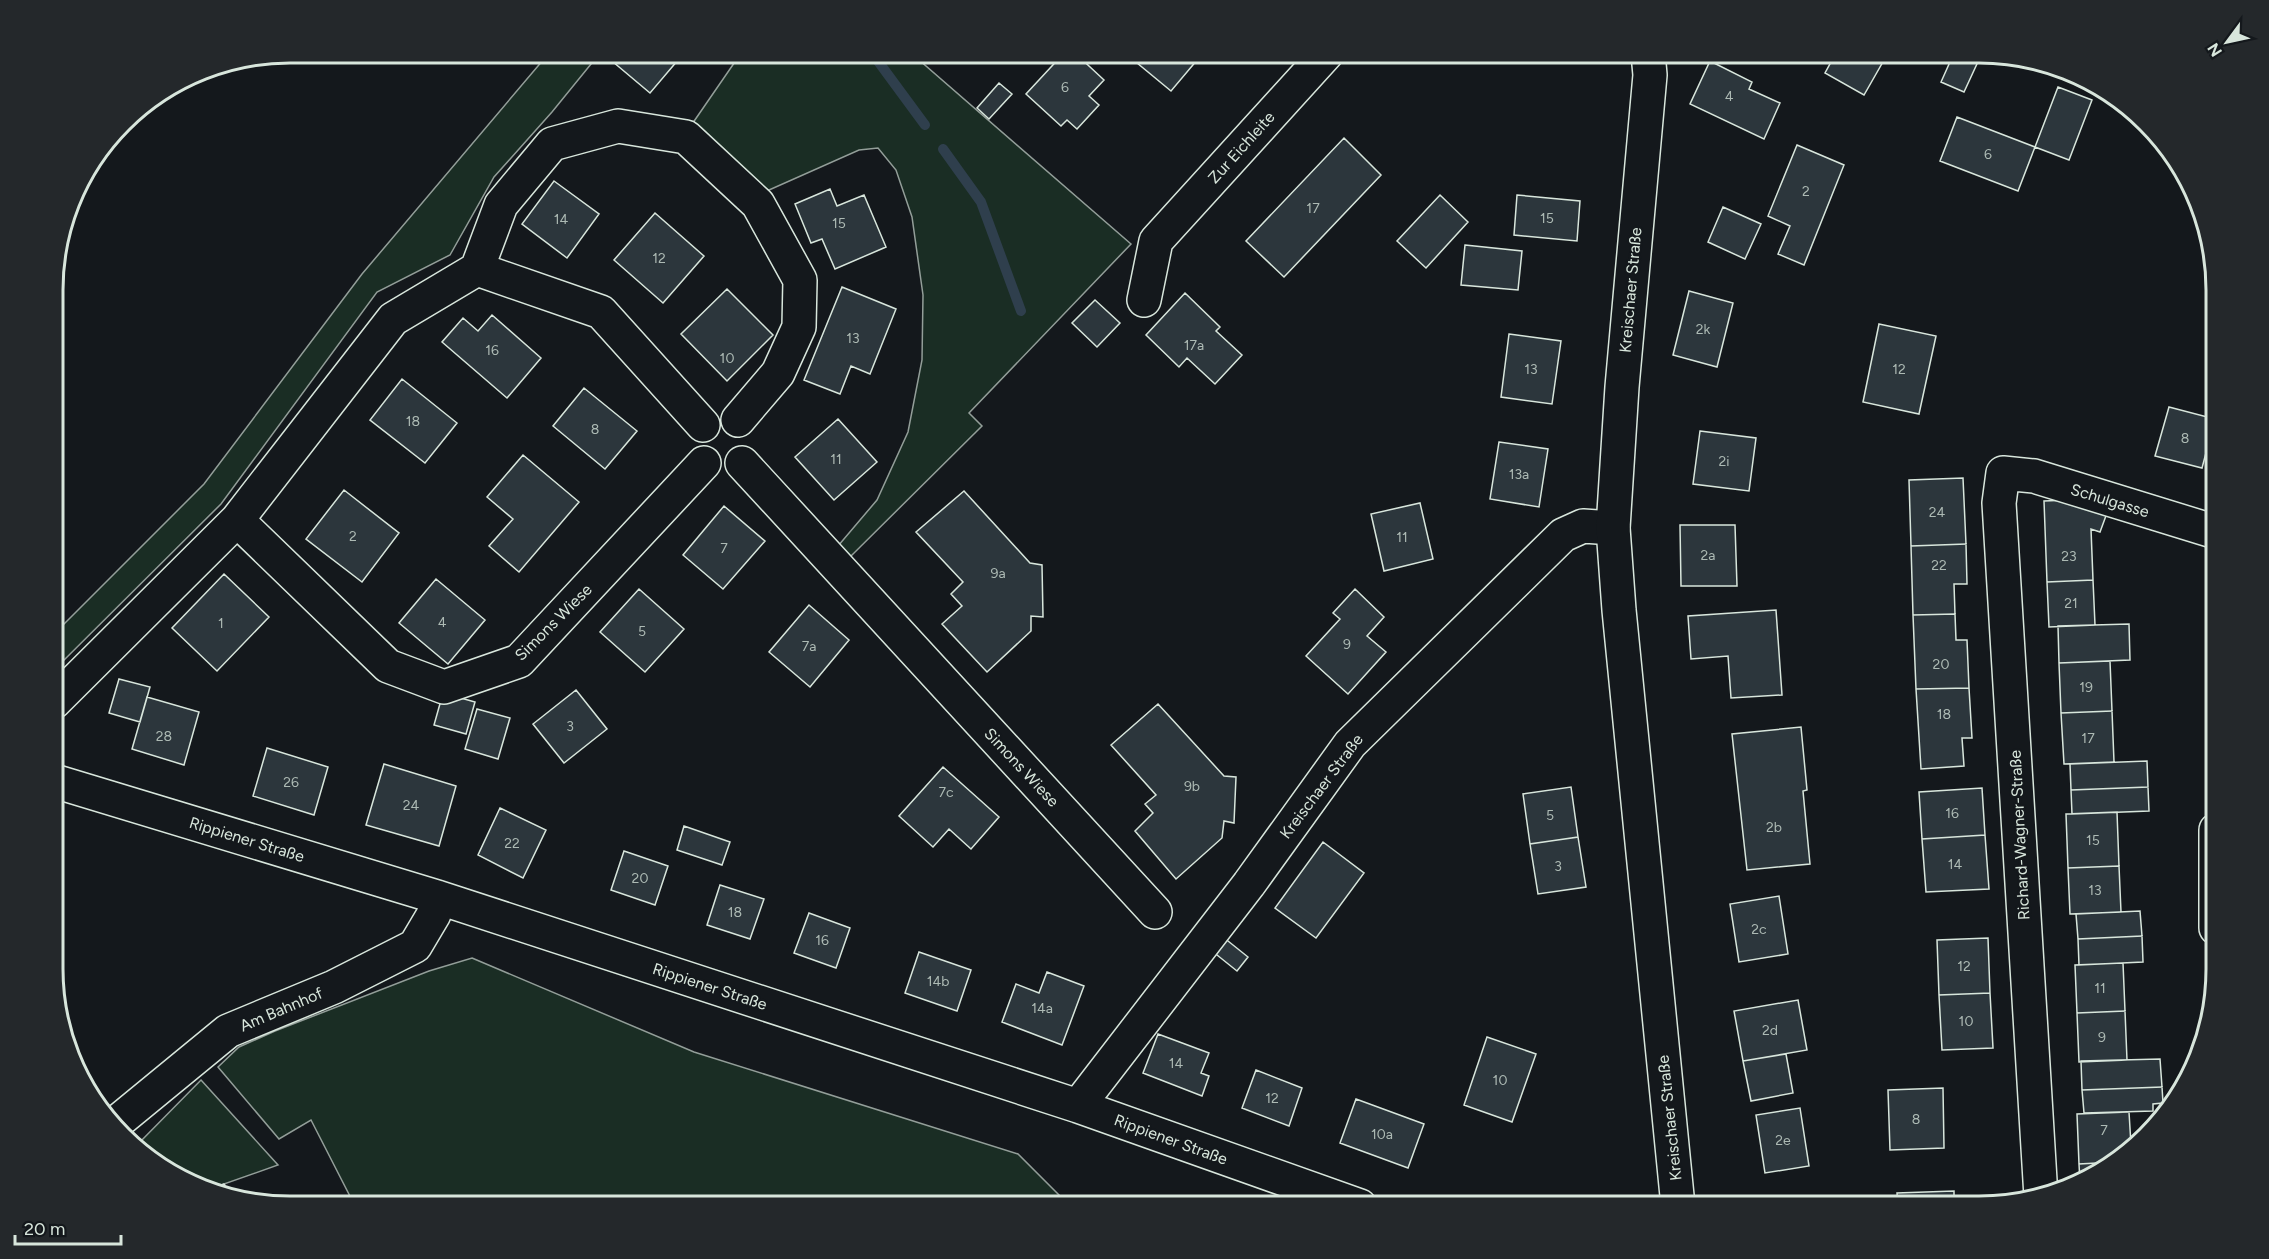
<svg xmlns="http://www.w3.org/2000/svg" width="2269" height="1259" font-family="Figtree,sans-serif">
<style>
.green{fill:#1a2d24;stroke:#939e99;stroke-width:1.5}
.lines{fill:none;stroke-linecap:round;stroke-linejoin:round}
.stream{stroke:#2f3f4d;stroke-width:10}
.building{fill:#2c363c;stroke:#d8e6dc;stroke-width:1.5}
.minor-casing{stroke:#d8e6dc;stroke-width:36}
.major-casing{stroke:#d8e6dc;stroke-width:36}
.minor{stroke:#14181c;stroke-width:33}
.major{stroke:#14181c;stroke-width:33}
.fence{stroke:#d8e6dc;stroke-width:1.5;stroke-dasharray:8 3;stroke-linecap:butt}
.labels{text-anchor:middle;stroke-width:4.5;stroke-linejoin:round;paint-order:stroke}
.number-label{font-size:14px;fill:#adbab4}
.street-label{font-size:16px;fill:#d8e6dc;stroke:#14181c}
.rim{fill:none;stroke:#d8e6dc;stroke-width:3}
</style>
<rect width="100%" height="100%" fill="#14181c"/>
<path class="green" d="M549,53H600L552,112L494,177L450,255L377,292L221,504L54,670V634L204,484L362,274Z
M741,53H911L1131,244L969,413L982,426L849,558L838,546L877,500L908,432L922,360L923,295L912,217L896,170L878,148L859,150L760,194L688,130Z
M472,958L694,1052L1018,1154L1070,1206H355L311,1120L279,1139L218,1067L239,1047L275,1031L429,971Z
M201,1080L278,1165L207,1190L171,1175L138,1144Z"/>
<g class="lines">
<path class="stream" d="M872,53L925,125
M943,149L981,202L1021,311"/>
</g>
<path class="building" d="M609,53H684L650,93L606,56Z
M1064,53H1075L1104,80L1089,96L1099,105L1077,129L1067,120L1061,126L1026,94Z
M1125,53H1203L1171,91Z
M1783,53H1802L1800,59Z
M1836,53H1888L1864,95L1825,73Z
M1954,53H1982L1964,92L1941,82Z
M1710,61L1752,82L1749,89L1780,103L1764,139L1690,104Z
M999,83L1012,94L989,119L977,108Z
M2058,87L2092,100L2069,160L2035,147Z
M1957,117L2035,147L2018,191L1940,161Z
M1344,138L1381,175L1284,277L1246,241Z
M1797,145L1844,165L1804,265L1778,254L1790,226L1768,216Z
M554,181L599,214L567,258L522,224Z
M830,189L837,206L864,195L886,247L835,269L822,239L811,243L795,204Z
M1440,195L1468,222L1426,268L1397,241Z
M1517,195L1580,201L1577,241L1514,235Z
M1723,207L1761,224L1745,259L1708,242Z
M655,213L704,256L663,303L614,260Z
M1465,245L1522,251L1518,290L1461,285Z
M842,287L896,309L870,374L851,366L840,394L804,380Z
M727,289L773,335L727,381L681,334Z
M1689,291L1733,303L1717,367L1673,355Z
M1185,293L1220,327L1216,331L1242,355L1215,384L1187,358L1179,367L1146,335Z
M1095,300L1120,323L1097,347L1072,323Z
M492,315L541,358L507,398L442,342L463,318L478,331Z
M1879,324L1936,336L1919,414L1863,402Z
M1509,334L1561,341L1552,404L1501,397Z
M402,379L457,423L425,463L370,420Z
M584,388L637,431L605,469L553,426Z
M2169,407L2215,419L2202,468L2155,456Z
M838,419L877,462L834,500L795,457Z
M1700,431L1756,438L1749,491L1693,484Z
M1499,442L1548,449L1539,507L1490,499Z
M523,455L579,502L519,572L489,546L513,519L487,497Z
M1963,478L1966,544L1911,546L1909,480Z
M344,490L399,533L362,582L306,539Z
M964,491L1030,563L1042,565L1043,617L1031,616V631L987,672L942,624L962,606L951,594L963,582L916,532Z
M2069,500L2107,513L2100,532L2091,529L2093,580L2047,582L2044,501Z
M1420,503L1433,559L1384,571L1371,514Z
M724,506L765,541L723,589L683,555Z
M1680,525H1735L1737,586H1681Z
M1966,544L1967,584H1954L1955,614L1913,615L1911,546Z
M224,574L269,617L217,671L172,628Z
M436,579L485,620L448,664L399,623Z
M2093,580L2095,625L2049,627L2047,582Z
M639,589L684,629L645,672L600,632Z
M1355,589L1384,617L1367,636L1386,652L1348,694L1306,656L1340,619L1333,613Z
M809,605L849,640L810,687L769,652Z
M1776,610L1782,695L1731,698L1728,656L1691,659L1688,616Z
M1955,614L1956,640H1967L1969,688L1916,689L1913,615Z
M2129,624L2130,660L2059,663L2058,626Z
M2110,661L2112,711L2061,713L2059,663Z
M119,679L150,687L140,722L109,713Z
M1969,688L1972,738H1962L1964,766L1921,769L1916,689Z
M576,690L607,729L564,763L533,724Z
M443,693L475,702L466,734L434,725Z
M147,697L199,712L184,765L132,749Z
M1158,704L1224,776L1236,777L1234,823L1224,821L1222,838L1176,879L1135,831L1153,813L1145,804L1156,795L1111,745Z
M477,709L510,718L498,759L465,749Z
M2112,711L2114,762L2064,764L2061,713Z
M1801,727L1807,790L1803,791L1810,864L1747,870L1732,734Z
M267,748L328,767L314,815L253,796Z
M2147,761L2148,787L2071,790L2070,764Z
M384,764L456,786L439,846L366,825Z
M943,767L999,817L971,849L949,829L933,847L899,816Z
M1571,787L1578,837L1530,844L1523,794Z
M2148,787L2149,811L2072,814L2071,790Z
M1982,788L1985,835L1922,839L1919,792Z
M500,808L546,830L523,878L478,855Z
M2117,812L2119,866L2068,868L2066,814Z
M684,826L730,842L722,865L677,850Z
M1985,835L1989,889L1926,892L1922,839Z
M1578,837L1586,887L1538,894L1530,844Z
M1323,842L1364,873L1316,938L1275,908Z
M624,851L668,866L655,905L611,890Z
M2119,866L2121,912L2070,914L2068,868Z
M720,885L764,899L750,939L707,925Z
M1779,896L1788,954L1739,962L1730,904Z
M2140,911L2142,936L2078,939L2076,914Z
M809,913L850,928L836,968L794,953Z
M2142,936L2143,962L2079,965L2078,939Z
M1223,937L1248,957L1237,971L1212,951Z
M1988,938L1990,993L1939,995L1937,940Z
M919,952L971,970L957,1011L905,993Z
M2123,963L2125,1011L2077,1013L2075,965Z
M1047,972L1084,986L1062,1045L1002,1022L1016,984L1039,993Z
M1990,993L1993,1048L1942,1050L1939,995Z
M1798,1000L1807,1050L1743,1061L1734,1011Z
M2125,1011L2127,1060L2079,1062L2077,1013Z
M1158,1034L1209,1053L1201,1073L1209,1076L1202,1096L1143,1073Z
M1487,1037L1536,1054L1512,1122L1464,1105Z
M1786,1054L1793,1093L1751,1101L1743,1061Z
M2160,1059L2162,1087L2082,1090L2081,1061Z
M1256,1070L1302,1088L1289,1126L1242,1108Z
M2162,1087L2163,1103L2153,1104V1111L2084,1113L2082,1090Z
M1943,1088L1944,1148L1890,1150L1888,1090Z
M1356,1099L1424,1124L1408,1168L1340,1143Z
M1800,1108L1809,1166L1765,1173L1756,1115Z
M2129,1112L2131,1145L2115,1162L2079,1164L2077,1114Z
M2115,1162L2111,1167L2080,1182L2079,1164Z
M1954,1191V1206H1898L1897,1193Z"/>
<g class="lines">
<defs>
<path id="minor" d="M477,269L601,312L703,425
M1144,300L1156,241L1327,53
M742,463L1155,912
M237,520L388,666L444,687L519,661L704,463
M54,702L237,520L393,319L477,269L501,205L552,144L618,126L686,137L758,204L800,280L799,327L778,373L738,420
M54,781L437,897L1078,1106L1360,1206
M2216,830V928
M1078,1106L1249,884L1350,744L1563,535L1583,526L1613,528
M116,1123L228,1031L334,987L415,946L434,914L437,897
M2041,1197L1999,503L2003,473L2034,476L2216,532"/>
<path id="major" d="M1648,53L1650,75L1622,387L1613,528L1619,610L1678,1206"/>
</defs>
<use href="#minor" class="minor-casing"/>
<use href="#major" class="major-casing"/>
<use href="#minor" class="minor"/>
<use href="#major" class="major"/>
<path class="fence" d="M208,1190L224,1184L236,1199"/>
</g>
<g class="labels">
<g class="number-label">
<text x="1065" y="92">6</text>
<text x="1729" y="101">4</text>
<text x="1988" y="159">6</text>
<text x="1806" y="196">2</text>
<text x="1313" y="213">17</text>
<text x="1547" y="223">15</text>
<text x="561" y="224">14</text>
<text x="839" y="228">15</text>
<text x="659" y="263">12</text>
<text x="1703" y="334">2k</text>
<text x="853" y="343">13</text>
<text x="1194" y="350">17a</text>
<text x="492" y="355">16</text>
<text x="727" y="363">10</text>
<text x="1531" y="374">13</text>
<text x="1899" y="374">12</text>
<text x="413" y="426">18</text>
<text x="595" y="434">8</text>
<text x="2185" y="443">8</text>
<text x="836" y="464">11</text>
<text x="1724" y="466">2i</text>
<text x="1519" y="479">13a</text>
<text x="1937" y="517">24</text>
<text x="353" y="541">2</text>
<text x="1402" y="542">11</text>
<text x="724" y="553">7</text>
<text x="1708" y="560">2a</text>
<text x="2069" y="561">23</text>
<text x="1939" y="570">22</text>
<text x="998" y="578">9a</text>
<text x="2071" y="608">21</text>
<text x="442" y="627">4</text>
<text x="221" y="628">1</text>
<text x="642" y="636">5</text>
<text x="1347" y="649">9</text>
<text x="809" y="651">7a</text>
<text x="1941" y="669">20</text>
<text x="2086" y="692">19</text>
<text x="1944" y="719">18</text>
<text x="570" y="731">3</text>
<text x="164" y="741">28</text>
<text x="2088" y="743">17</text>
<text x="291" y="787">26</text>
<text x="1192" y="791">9b</text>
<text x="946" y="797">7c</text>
<text x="411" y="810">24</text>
<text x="1952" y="818">16</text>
<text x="1550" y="820">5</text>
<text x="1774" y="832">2b</text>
<text x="2093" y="845">15</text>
<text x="512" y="848">22</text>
<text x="1955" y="869">14</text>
<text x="1558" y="871">3</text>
<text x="640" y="883">20</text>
<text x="2095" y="895">13</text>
<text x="735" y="917">18</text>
<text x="1759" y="934">2c</text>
<text x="822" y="945">16</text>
<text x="1964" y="971">12</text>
<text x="938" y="986">14b</text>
<text x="2100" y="993">11</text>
<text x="1042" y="1013">14a</text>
<text x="1966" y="1026">10</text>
<text x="1770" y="1035">2d</text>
<text x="2102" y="1042">9</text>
<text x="1176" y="1068">14</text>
<text x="1500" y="1085">10</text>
<text x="1272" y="1103">12</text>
<text x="1916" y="1124">8</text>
<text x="2104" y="1135">7</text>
<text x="1382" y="1139">10a</text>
<text x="1783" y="1145">2e</text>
</g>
<g class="street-label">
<text transform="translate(1241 147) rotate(-48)" y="6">Zur Eichleite</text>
<text transform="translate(1630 290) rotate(-85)" y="6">Kreischaer Straße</text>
<text transform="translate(2110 500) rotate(17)" y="6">Schulgasse</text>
<text transform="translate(553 622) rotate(-45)" y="6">Simons Wiese</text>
<text transform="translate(1022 767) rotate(47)" y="6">Simons Wiese</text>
<text transform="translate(1321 786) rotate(-53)" y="6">Kreischaer Straße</text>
<text transform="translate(2019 835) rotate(-93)" y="6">Richard-Wagner-Straße</text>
<text transform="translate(247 839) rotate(17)" y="6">Rippiener Straße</text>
<text transform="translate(710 986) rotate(18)" y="6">Rippiener Straße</text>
<text transform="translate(281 1009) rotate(-23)" y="6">Am Bahnhof</text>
<text transform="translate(1669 1118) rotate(-96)" y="6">Kreischaer Straße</text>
<text transform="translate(1171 1139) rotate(20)" y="6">Rippiener Straße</text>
</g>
</g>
<path d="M0 0H2269V1259H0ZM290 63H1979A227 227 0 0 1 2206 290V969A227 227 0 0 1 1979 1196H290A227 227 0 0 1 63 969V290A227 227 0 0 1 290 63Z" fill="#24282b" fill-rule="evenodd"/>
<path class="rim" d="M290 63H1979A227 227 0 0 1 2206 290V969A227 227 0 0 1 1979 1196H290A227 227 0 0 1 63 969V290A227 227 0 0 1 290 63Z"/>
<g transform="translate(2227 42) rotate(237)" stroke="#14181c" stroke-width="4.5" paint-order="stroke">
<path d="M0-4.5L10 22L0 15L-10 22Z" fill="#d8e6dc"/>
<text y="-9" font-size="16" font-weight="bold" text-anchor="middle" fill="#d8e6dc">N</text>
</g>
<path d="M15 1235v9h106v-9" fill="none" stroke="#d8e6dc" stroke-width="3"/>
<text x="24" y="1235" font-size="18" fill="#d8e6dc" stroke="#14181c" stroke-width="4.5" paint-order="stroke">20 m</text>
</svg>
